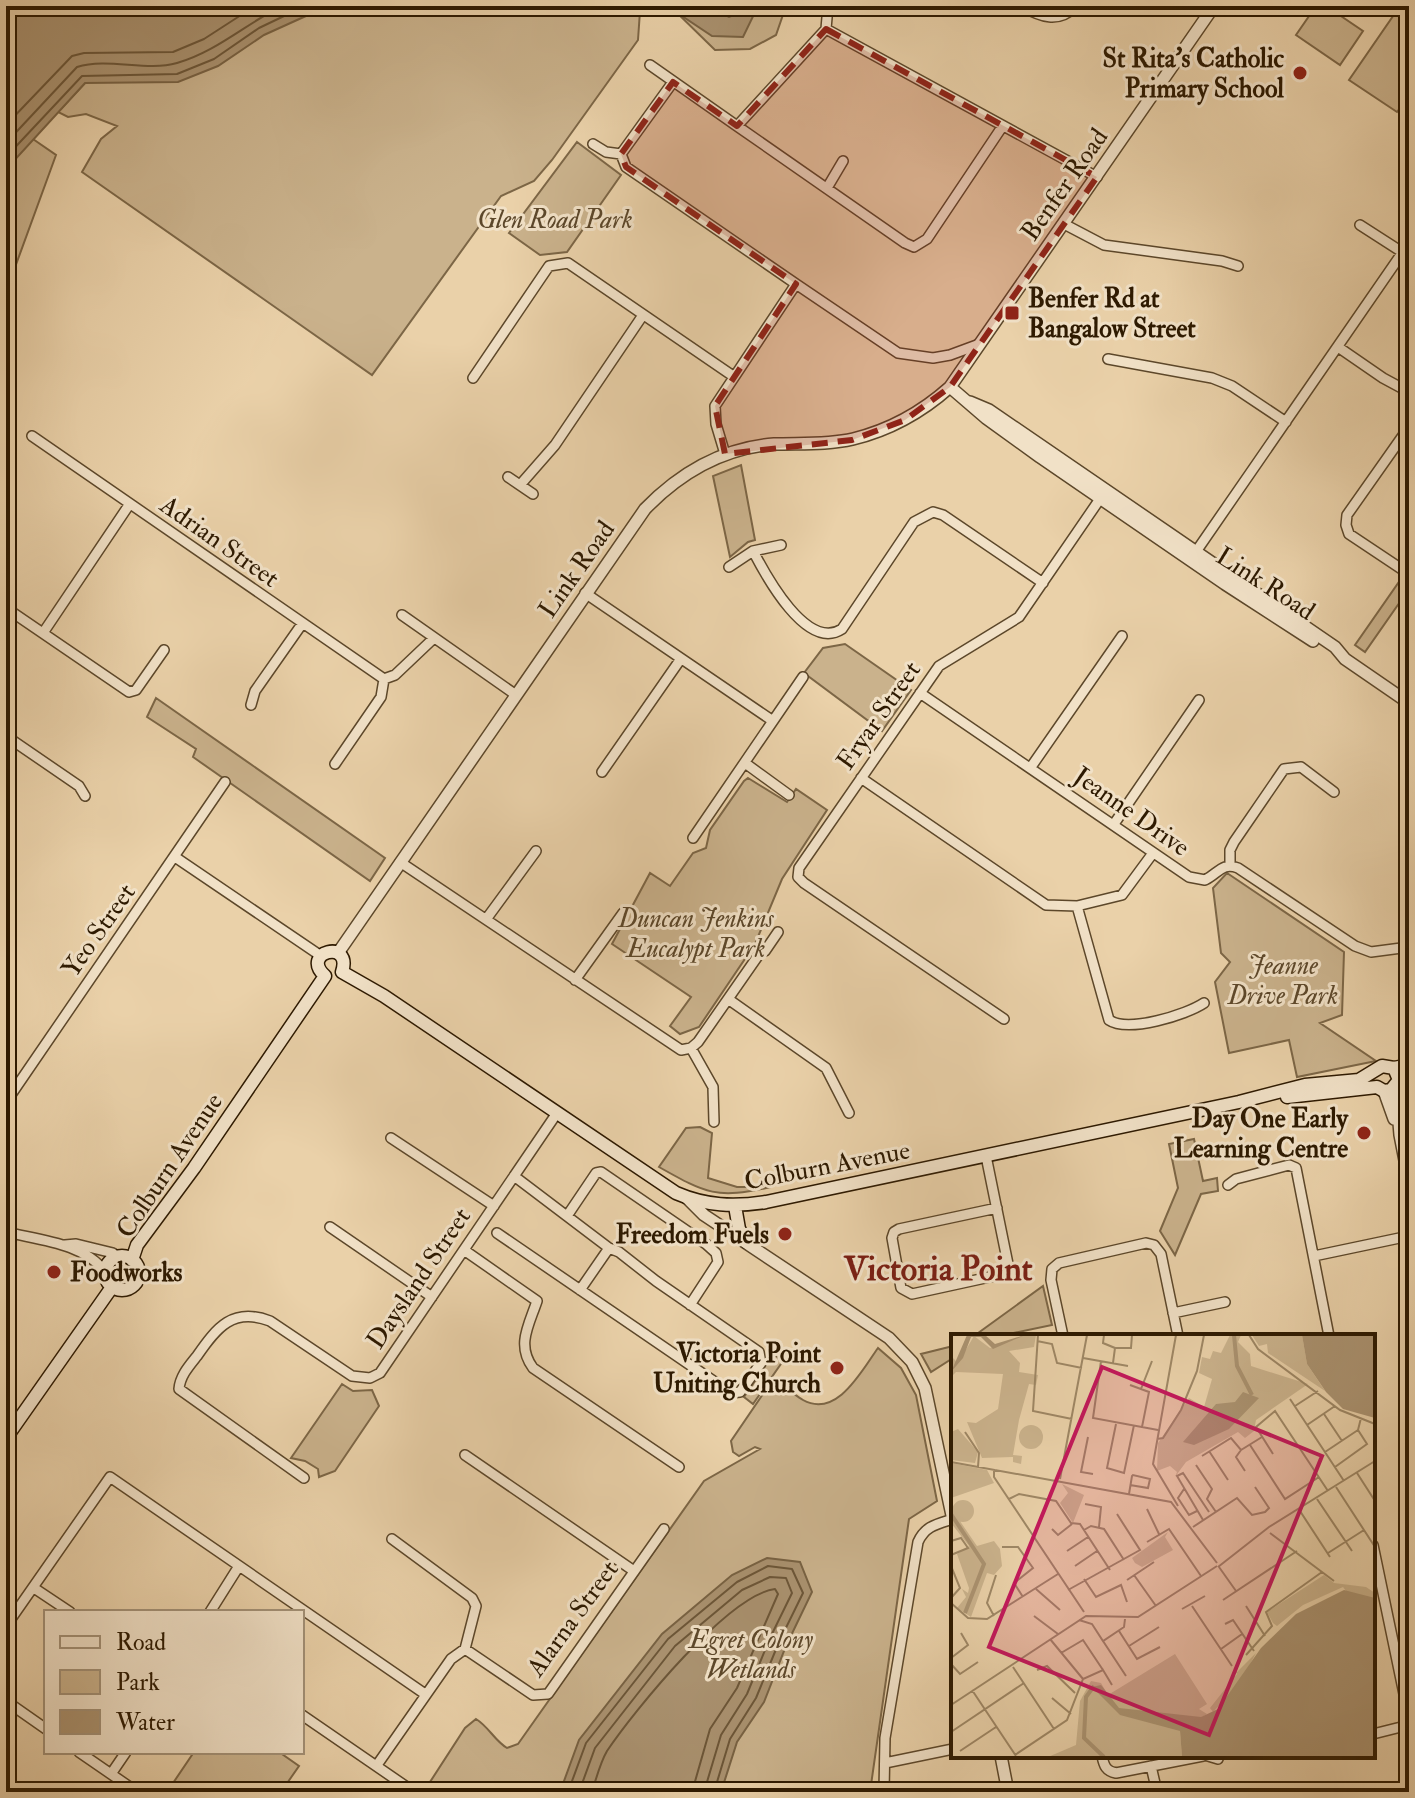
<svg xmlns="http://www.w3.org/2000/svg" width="1415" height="1798" font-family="'IM FELL Double Pica',serif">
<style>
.green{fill:#cab28c;stroke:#7c6646;stroke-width:2}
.water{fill:#aa9270;stroke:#786243;stroke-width:2}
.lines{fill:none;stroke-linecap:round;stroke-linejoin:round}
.shore{stroke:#6c5638;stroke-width:2}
.minor-casing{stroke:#5c472a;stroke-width:12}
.tertiary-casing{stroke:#5c472a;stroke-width:14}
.secondary-casing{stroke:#2d1900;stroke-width:15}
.minor{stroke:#f1e1c7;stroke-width:9}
.tertiary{stroke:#f1e1c7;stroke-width:11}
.secondary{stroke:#f1e1c7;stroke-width:12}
.marked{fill:#8f2418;fill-opacity:0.2;stroke:#8f2418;stroke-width:6;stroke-dasharray:16 10;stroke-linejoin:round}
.poi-dot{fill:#8f2418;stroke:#f1e1c7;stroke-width:3}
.labels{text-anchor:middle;stroke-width:6;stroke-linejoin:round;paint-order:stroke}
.poi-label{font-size:26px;font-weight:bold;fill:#2d1900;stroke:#f1e1c7;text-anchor:end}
.street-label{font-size:26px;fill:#2d1900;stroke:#f1e1c7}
.park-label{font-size:26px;font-style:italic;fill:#5c472a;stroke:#f1e1c7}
.district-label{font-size:34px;font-weight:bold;fill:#7a1f14;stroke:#f1e1c7}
.inset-river{fill:none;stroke:#aa9270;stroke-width:4}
.inset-road{fill:none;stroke:#9e8765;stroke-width:2}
.view{fill:#c2185b;fill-opacity:0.15;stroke:#c2185b;stroke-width:4}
.inset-edge{fill:none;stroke:#2d1900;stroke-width:4}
</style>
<rect width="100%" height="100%" fill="#ead1a9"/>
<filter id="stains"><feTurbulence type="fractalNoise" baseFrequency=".0025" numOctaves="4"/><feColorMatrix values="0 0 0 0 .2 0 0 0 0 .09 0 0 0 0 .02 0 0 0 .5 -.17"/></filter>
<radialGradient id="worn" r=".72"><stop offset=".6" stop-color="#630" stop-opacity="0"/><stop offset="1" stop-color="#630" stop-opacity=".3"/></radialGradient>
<path class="green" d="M140,6H643L640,11L638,40L552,160L534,181L501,196L372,375L82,172L101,139L117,126L86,114L68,117L58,112L85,83Z
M670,6H786L776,35L750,49L715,50Z
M1316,6H1326L1363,31L1340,65L1296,35Z
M1400,6H1409V96L1397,112L1349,80Z
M30,137L56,155L6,292V182L17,154Z
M577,142L621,175L567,252L540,255L509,233Z
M741,465L755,540L748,542L730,557L713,476Z
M1401,579L1409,585V589L1365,652L1355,645Z
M845,644L911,690L882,731L804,673L823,648Z
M156,698L385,858L370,881L193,757L196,749L147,717Z
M748,778L787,802L796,789L827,810L782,879L755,944L699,1027L680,1034L670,1026L691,997L612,944L650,873L670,886L693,853L706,848L710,830L744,781Z
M1227,873L1344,952L1342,1015L1320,1023L1376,1061L1297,1077L1289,1040L1229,1053L1215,982L1230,962L1221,953L1213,888Z
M700,1127L712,1133L708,1178L737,1187H771C716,1199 707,1194 659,1167L686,1128Z
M1194,1139L1203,1181L1217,1178L1218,1191L1201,1194L1175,1255L1160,1231L1178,1188L1169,1144Z
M1043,1286L1052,1325L999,1336H974Z
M953,1346V1358L931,1372L921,1354Z
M878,1348L901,1368L916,1395L937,1501L909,1519L870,1792H433L430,1782L465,1728L476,1719C489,1727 494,1740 507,1748L518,1744L704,1481L760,1449L755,1447L739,1456L733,1452L731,1441L767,1388L782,1386C790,1390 796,1396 803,1400C837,1419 862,1370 878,1348Z
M769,1351L783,1361L753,1404L744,1397L768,1362Z
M342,1384L353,1391L372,1390L379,1406L335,1471L319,1477L318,1469L305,1461L291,1458Z
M194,1752H279L299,1766L281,1792H167Z"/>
<path class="water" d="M6,6H328L264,35L218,66L178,82L85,83L10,165L6,177Z
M667,6H708L729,17L758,6L743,37L712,36Z
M767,1558L800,1562L812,1592L786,1646L764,1702L737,1742L721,1792H560L579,1740L662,1634L732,1575Z"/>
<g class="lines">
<path class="shore" d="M6,125L72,56L84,53L173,52L204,39L255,6
M6,143L77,67C108,57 146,72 177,63C216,52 247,23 282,6
M6,157L82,76L177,74L214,59L259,28L305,6
M568,1792L586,1743L668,1639L737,1582L768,1566L792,1569L803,1593L779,1642L756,1698L730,1739L714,1792
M579,1792L595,1748L675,1646L742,1590L770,1577L786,1578L792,1593L770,1638L747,1694L721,1735L704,1792
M592,1792C596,1779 600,1763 607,1751C634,1711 728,1595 775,1589L778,1594L737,1688L710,1729L692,1792"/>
<defs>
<path id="minor" d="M1021,6C1041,17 1058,24 1076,6
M826,29L1097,177
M650,65L737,126L826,29L828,6
M737,126L905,243L914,247L927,239L1002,127
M593,144L606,152L621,154L626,167L796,284
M621,154L673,82
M827,188L843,161
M1064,224L1104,245L1222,261L1238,266
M1360,225L1402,252
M1338,347L1383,378L1409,392
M1108,359L1212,378L1232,386L1286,422
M473,378L549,266L568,263L733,376
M1409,427L1347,515L1346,525L1349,534L1409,574
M32,436L384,679
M725,454L716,424L715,406L796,284L898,353L933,358L950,355L977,345
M508,477L533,494
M520,485L555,445L643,315
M753,551C766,576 807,652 842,629L914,522L933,512L943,515L1043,583
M1193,556L1409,243
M729,567L753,551L781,545
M585,593L773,721
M6,608L129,692L136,690L164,650
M402,615L516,695
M43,633L129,505
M920,693L1189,877L1205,880C1219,873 1222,862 1238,868L1355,946L1371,952L1409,947
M251,705L255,691L302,624
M6,736L79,786L85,796
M745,763L789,795
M335,764L381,697L384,679L395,675L434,638
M1031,767L1122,636
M602,772L680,660
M861,778L1046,905L1077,906L1122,895L1153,853
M1114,824L1199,700
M693,838L803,677
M175,857L321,956
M400,862L681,1050L691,1048L698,1042L760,953L765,951L778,932
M1230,865V850L1234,842L1284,769L1301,767L1334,792
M1077,906L1109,1020C1128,1033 1186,1015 1204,1003
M487,918L536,851
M575,980L623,913
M728,999L826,1068L849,1113
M1004,1019L804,883L798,877L799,868L939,666L1019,617L1104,493
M691,1048L713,1087L714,1122
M6,1102L225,782
M391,1138L494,1206
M986,1156L1008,1264L1006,1271L999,1275L912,1294L901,1288L892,1238L894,1232L899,1229L997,1208
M1228,1185L1236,1179L1289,1165L1296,1168L1329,1336
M567,1216L596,1173L601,1172L706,1244L716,1253L718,1262L690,1305
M330,1227L432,1297
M6,1232C39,1240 84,1243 105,1272
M497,1233L731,1393L740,1392L761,1363L759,1352L656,1281L619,1252L609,1248L514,1176
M65,1245L76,1244L113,1253L115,1258
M464,1250L537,1301C529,1325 516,1345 533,1368L679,1467
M1314,1256L1409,1236
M580,1290L609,1248
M1173,1313L1225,1302
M1063,1336L1051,1280L1052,1269L1059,1263L1146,1243L1154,1245L1161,1254L1178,1336
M465,1455L634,1571
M304,1478L179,1389C180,1376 189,1366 197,1356C217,1327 233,1307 270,1321L352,1376L370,1378L380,1373L557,1113
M392,1539L472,1598L476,1606L465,1649
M1373,1545L1409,1718
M34,1588L70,1612
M210,1612L239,1566
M6,1626L110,1477L425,1694
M6,1701L46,1729
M302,1715L414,1792
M1373,1734L1409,1725
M79,1752L137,1792
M1102,1756C1104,1766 1106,1771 1116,1773L1203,1756
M1208,1756L1218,1759
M885,1763L953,1749
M377,1765L451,1659L465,1649L533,1695L548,1694L664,1529
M1151,1766L1157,1792
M111,1774L126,1752
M884,1792L885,1738L918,1542C925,1526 937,1524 953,1519"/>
<path id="tertiary" d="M950,387L986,418L1040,457L1225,584L1313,641
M970,402L989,410L1335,647L1345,659L1409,703
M338,953L645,509C680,473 723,448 774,444C800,443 827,445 853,439C890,430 922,412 950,387L1214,6
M1396,1086L1400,1135L1409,1181
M1384,1091L1394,1119
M686,1197L704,1215L889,1338L912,1362L925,1388L953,1520
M1001,1756L1008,1792"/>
<path id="secondary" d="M342,972L384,996L676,1193C706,1206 734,1207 766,1202L1239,1102L1305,1085L1359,1080L1382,1066L1394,1068L1409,1065
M325,976C299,952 353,938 342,972
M1287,1097L1377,1087L1384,1091L1391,1090L1399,1080L1394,1068
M735,1206L739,1229L747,1242
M105 1273a17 17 0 1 1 34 0a17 17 0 1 1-34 0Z
M132,1260L137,1245L194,1168L325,976
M6,1438L112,1287"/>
</defs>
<use href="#minor" class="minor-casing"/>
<use href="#tertiary" class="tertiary-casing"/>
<use href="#secondary" class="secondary-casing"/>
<use href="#minor" class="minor"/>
<use href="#tertiary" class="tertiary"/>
<use href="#secondary" class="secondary"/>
</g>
<path class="marked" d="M826,29L1097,177L950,387L905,420L852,440L725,454L715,406L796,284L626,167L621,154L673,82L737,126Z"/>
<g class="poi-dot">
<circle cx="1300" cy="73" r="8"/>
<rect x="1004" y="305" width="16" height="16" rx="4"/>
<circle cx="1364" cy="1133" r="8"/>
<circle cx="785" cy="1234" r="8"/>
<circle cx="54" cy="1272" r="8"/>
<circle cx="837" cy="1368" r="8"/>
</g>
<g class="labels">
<g class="poi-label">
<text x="1284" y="67">St Rita's Catholic<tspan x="1284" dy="30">Primary School</tspan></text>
<text x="1028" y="307" text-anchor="start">Benfer Rd at<tspan x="1028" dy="30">Bangalow Street</tspan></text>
<text x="1348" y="1127">Day One Early<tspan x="1348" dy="30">Learning Centre</tspan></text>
<text x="769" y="1243">Freedom Fuels</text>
<text x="70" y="1281" text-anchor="start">Foodworks</text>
<text x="821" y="1362">Victoria Point<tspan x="821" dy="30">Uniting Church</tspan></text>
</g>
<g class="street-label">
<text transform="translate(1064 184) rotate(-55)" y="9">Benfer Road</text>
<text transform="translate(220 541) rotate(35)" y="9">Adrian Street</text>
<text transform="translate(576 569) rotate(-55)" y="9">Link Road</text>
<text transform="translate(1266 583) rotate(33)" y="9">Link Road</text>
<text transform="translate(878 715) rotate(-55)" y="9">Fryar Street</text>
<text transform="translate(1132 811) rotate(35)" y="9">Jeanne Drive</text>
<text transform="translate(98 930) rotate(-55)" y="9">Yeo Street</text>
<text transform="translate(169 1165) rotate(-56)" y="9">Colburn Avenue</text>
<text transform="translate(827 1165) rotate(-11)" y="9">Colburn Avenue</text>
<text transform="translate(418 1278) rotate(-56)" y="9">Daysland Street</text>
<text transform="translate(572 1618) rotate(-54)" y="9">Alarna Street</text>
</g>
<g class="park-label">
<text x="555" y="228">Glen Road Park</text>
<text x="696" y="927">Duncan Jenkins<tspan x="696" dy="30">Eucalypt Park</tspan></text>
<text x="1283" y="974">Jeanne<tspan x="1283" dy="30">Drive Park</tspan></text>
<text x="751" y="1648">Egret Colony<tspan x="751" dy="30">Wetlands</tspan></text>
</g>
<g class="district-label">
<text x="938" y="1280">Victoria Point</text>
</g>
</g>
<g transform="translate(951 1334)">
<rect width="424" height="424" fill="#ead1a9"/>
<path d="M74,1H85L83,13L58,17L69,29L68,38L87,41L85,51L78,50L68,86L62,121L71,122L70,130L62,128V123L31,124L16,88L25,89L47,75L52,40L5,38L0,43V22L7,29L23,2L39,14ZM279,1H290L287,8L299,20L300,32L357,50L305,86L303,97L294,104L287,98L235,128L224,143L226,138L219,132L206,137L207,109L238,64L253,73L261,45L248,39L251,23L259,25L262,17L270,19ZM301,1H351L356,30L374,57L317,19L316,10L308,12ZM68 103a12 12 0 1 1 24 0a12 12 0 1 1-24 0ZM7,95L27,118L24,129L0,126V98ZM0,129L36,136L43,149L0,164ZM111,150L133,161L122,189L109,169L117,159ZM1 177a11 11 0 1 1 22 0a11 11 0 1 1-22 0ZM0,174L26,212L43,207L49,215L51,232L43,241L36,239L20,283L6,274L15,263L11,255L17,259L18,254L6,220L18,212L0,189ZM217,198L214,203L222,216L191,233L184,229L181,224ZM373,241L383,249L415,253L424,259V270L398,261L392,253L352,271L326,292L322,289L316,278ZM305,319L288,351L262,378L259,374L286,340L282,334L286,338ZM224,320L256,370L248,375L256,380L229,397L231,423H97L125,411L129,367L140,347L150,349L157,361Z" fill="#cab28c"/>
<path d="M16,1H34L44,10L74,1L42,15L30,3H20L12,24L0,38ZM351,1H424V84L392,75L375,58L356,30ZM292,58L308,64L278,95L243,111L232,108L265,70L284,68ZM393,256L424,264V423H231L229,397L169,381L141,353L150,351L168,374L250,383L267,375L310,314L345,280Z" fill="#aa9270"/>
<path class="inset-river" d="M283,1L286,32L301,61M0,180L33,230L14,279M143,352L135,363L133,404L153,423"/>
<path class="inset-road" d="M87,1L82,77L121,85M153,1L152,9L164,14L162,29M225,1L202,130L227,172M298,1L307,15L389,76L424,90M86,7L101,10L106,29L131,34M164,14H180L181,1M132,24L177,32M150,27L142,84L207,96M179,51L198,58L191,93M190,55L201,27M339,65L393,147M344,72L367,57M373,80L391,107M165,90L156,134L173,139L183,91M356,91L384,72M14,98L28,119L27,133M137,103L130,138L142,140M206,105L212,104L230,76L246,37L253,1M299,111L334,165L368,143M290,116L285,123L294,137M258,117L277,146M374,118L407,96L410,84M322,120L305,93L324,77L377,157M251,122L280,104L290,116L311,103M0,128L220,168L266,229M245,131L261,155L256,165L265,178M384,133L416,110L407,96M43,135V143L133,278M406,139L424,167M109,145L136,1M385,153L424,213M233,155L227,164L238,181L246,177M178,160L181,142L182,141L199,145L197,154L179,151M58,165L68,160L105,167L120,189L129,190L159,236M366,165L401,217M134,170L150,173L148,193M196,175L208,200M349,177L379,223M252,186L226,142L232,139L258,178M242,193L286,164L301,181L314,178L318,174L304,153M101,195L107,201L121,190M133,196L140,192L153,195L173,226M319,199L383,247M0,207L10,204L17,214L0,221M196,208L218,195L250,242M51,213H67L82,234L63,249L72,263M116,217L137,203M377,219L413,196M0,232L9,254L0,264M124,232L146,217M267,233L318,193L424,127M268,233L285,257M183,241L205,272M133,245L145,263L170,251L176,268M176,246L203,228M85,255L109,276M117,256L189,216L166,180M272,266L346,217M0,269L17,284L36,285L107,240M241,272L281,332M295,272L314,302M231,275L254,262M43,282L36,269L45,241M83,282L107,300M128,286L141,290L152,307L173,293L174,285M274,290L282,286L303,317M168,297L186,325L209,313M99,305L132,345M152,307L175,342M178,312L208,293M270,315L291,300M110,319L132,306L152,336M295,321L321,292L315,278L371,238M0,324L17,311L10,299M0,330L9,340L27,328M62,333L103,395M86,336L96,332L124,359M21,356L65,422M101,364L120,380M0,371L135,282L187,283L266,232M0,398L73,349M9,417L45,393M64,421L116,386L132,345L152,336L161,351"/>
<path class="view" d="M151,33L371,122L258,401L38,313Z"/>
<rect width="424" height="424" class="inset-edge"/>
</g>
<rect width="1415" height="1798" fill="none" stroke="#ead1a9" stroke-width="32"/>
<rect x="8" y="8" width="1399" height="1782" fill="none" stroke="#2d1900" stroke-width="4"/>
<rect x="16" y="16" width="1383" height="1766" fill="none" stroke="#2d1900" stroke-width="2"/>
<rect x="44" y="1610" width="260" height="144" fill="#f1e1c7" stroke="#a39177" stroke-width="2"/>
<rect x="60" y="1636" width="40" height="12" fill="#f1e1c7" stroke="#a39177" stroke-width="2"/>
<text x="116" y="1650" font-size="24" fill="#2d1900">Road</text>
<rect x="60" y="1670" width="40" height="24" fill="#cab28c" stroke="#a39177" stroke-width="2"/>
<text x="116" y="1690" font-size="24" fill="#2d1900">Park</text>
<rect x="60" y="1710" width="40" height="24" fill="#aa9270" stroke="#a39177" stroke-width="2"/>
<text x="116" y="1730" font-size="24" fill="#2d1900">Water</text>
<rect width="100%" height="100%" filter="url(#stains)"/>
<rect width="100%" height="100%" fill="url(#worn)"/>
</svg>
